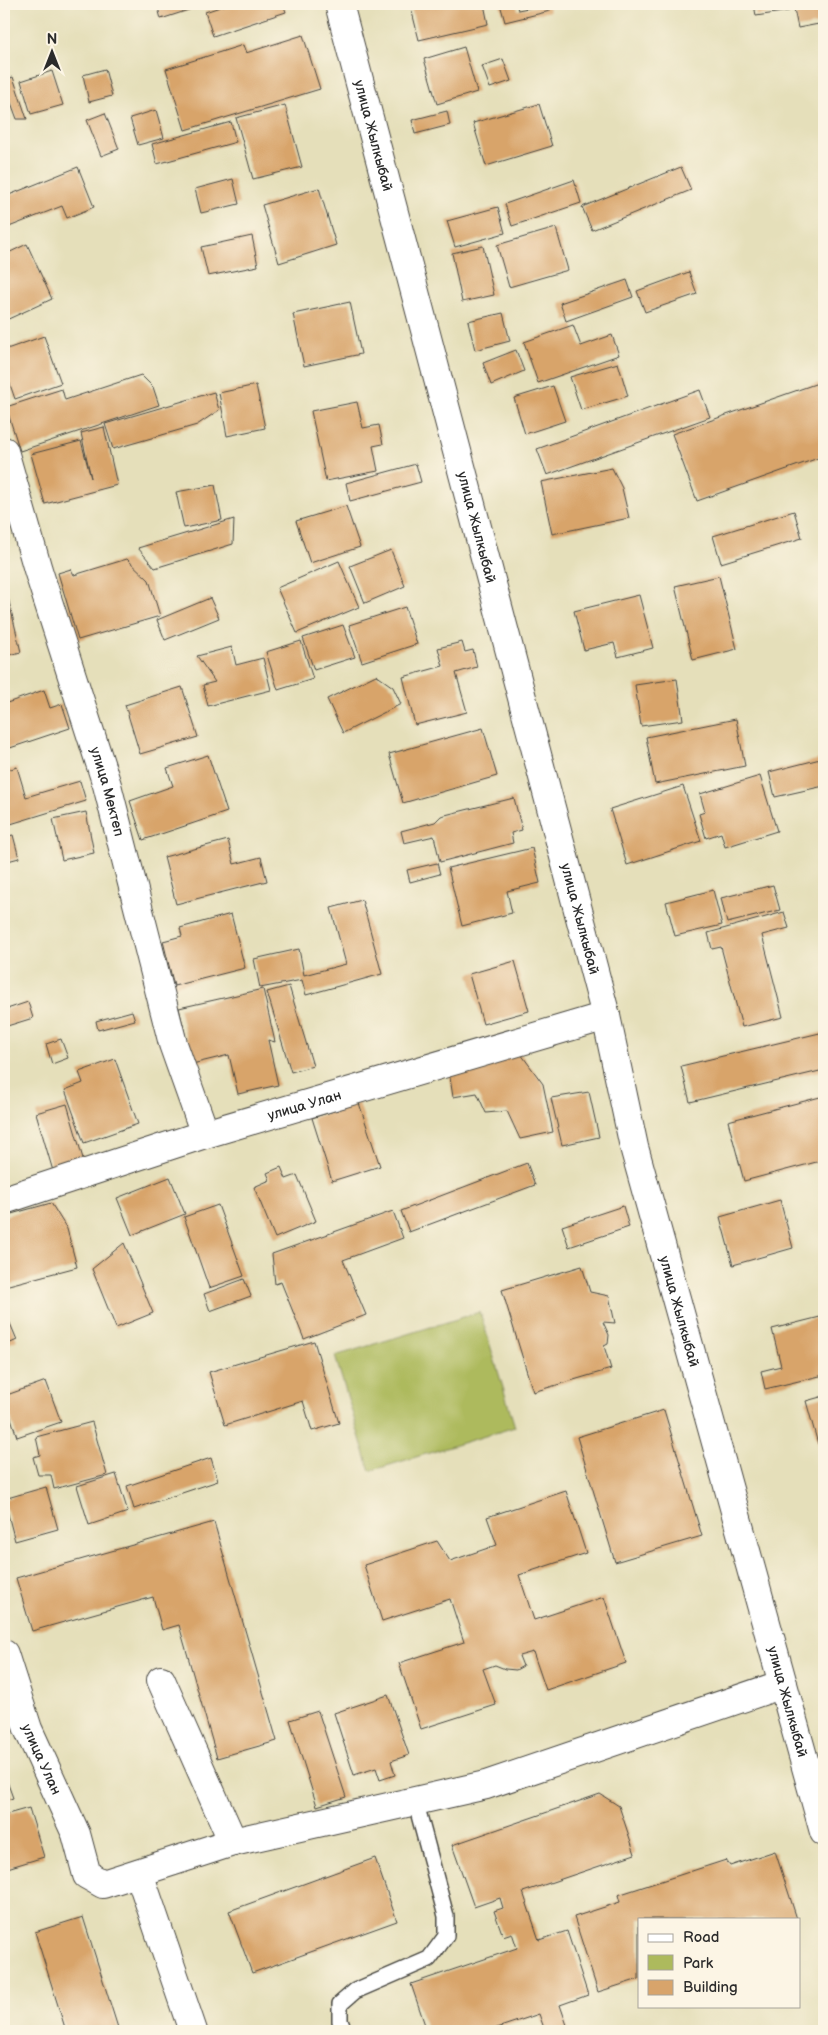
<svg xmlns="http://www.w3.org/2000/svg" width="828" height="2035" font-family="'Balsamiq Sans',sans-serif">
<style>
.green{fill:#adba5d;stroke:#6c7244}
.building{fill:#d8a46b}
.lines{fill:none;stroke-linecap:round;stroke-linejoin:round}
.service-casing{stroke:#474640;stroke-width:18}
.minor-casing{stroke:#474640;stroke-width:30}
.tertiary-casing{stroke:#474640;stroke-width:30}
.service{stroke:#fff;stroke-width:15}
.minor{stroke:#fff;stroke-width:28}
.tertiary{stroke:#fff;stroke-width:28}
.labels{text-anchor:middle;stroke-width:5;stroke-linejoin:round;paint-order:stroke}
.street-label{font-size:14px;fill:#2b2b2b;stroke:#fcf5e5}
</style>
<rect width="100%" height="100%" fill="#fcf5e5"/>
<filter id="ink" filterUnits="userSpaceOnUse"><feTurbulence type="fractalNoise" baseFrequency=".02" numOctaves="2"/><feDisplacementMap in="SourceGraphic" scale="10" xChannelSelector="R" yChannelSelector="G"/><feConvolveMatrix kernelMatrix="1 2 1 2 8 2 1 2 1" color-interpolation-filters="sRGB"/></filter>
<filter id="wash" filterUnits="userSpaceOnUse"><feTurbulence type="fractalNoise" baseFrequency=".0096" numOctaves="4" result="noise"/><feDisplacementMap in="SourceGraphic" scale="20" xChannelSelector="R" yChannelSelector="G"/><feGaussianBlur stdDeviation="1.12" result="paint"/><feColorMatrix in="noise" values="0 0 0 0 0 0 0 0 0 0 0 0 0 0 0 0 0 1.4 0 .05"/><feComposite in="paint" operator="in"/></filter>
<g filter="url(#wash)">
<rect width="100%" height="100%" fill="#e5dfba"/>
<path class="green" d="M480,1312L515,1427L370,1471L335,1356Z"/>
<g id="blocks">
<path class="building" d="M157,4H207L161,19Z
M229,4H283L286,12L213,36L205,12Z
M410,4H484L488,24L419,40Z
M500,4H516L518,10L548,4L550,11L505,22Z
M754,4H788L789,11L756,16Z
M793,4H824V23L798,28Z
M303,35L320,89L185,130L166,69L243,45L246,53Z
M464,47L477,92L437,104L424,59Z
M503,59L511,81L490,88L482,66Z
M105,69L112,96L89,102L83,75Z
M52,71L63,105L31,114L21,81Z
M13,77L27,119H17L10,100L4,102V81Z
M539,104L552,146L486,166L473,123Z
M285,105L302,167L253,179L236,118Z
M156,110L164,138L138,145L130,118Z
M447,111L450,125L415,134L412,120Z
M105,113L119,149L101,156L87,120Z
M231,122L236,142L157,164L152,144Z
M78,167L94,207L67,218L62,206L4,229V197Z
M681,167L691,190L592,230L582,207Z
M233,179L239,204L201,213L195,189Z
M574,180L581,203L512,226L505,204Z
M319,188L336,245L279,263L262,205Z
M498,207L505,233L455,247L447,221Z
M556,228L568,270L509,287L497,245Z
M252,236L258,266L208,276L201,247Z
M27,244L52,299L4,321V255Z
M483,246L494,295L462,302L452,253Z
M689,272L697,294L645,312L637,291Z
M627,280L633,297L566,321L560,303Z
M350,302L361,354L304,366L293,314Z
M503,313L510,341L475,350L468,321Z
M573,325L581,346L612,335L619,355L538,383L524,342Z
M44,336L61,383L15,399L4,367V350Z
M516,350L524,371L491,385L483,363Z
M618,363L628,396L581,410L570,377Z
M141,375L153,387L159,405L20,451L6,407L62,389L65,400Z
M818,383L824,387V456L697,501L672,434Z
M256,385L265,428L227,436L219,393Z
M553,386L565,421L525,434L514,398Z
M700,390L710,417L547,475L537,449Z
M214,392L219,410L197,425L113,449L105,424Z
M357,402L363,428L379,425L383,444L373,446L378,471L326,481L311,411Z
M104,427L117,485L45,504L31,454L81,441L91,478L81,433Z
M416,464L421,482L350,501L346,483Z
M612,468L622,488L629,518L552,534L541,482Z
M215,485L222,520L184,528L176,492Z
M346,506L360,547L310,563L296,521Z
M794,511L802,538L721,563L713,536Z
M234,519L233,544L155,568L138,548Z
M391,550L405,586L365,603L350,566Z
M127,559L149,580L160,616L78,640L58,573L71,569L74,575Z
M339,561L359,607L297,633L277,588Z
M719,576L737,649L693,660L675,586Z
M4,581L21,652L4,656Z
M639,595L653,648L618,657L614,643L584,650L574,611Z
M210,598L219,618L165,640L157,620Z
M405,607L417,644L362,662L349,625Z
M343,625L355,657L314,670L303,638Z
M301,641L313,679L278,690L266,652Z
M462,642L465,652L473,650L477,667L456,673L467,712L415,725L403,677L443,666L438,648Z
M232,647L236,665L263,658L271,690L208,706L203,685L215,682L197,656Z
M376,675L393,687L401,704L343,733L327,699Z
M677,679L683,720L641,726L635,685Z
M182,687L198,737L140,754L125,705Z
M44,690L50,708L62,704L70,728L4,750V704Z
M736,719L745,766L655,784L646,737Z
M483,728L497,776L403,803L389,754Z
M208,755L227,812L143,840L130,801L173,786L167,768Z
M824,758V786L775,797L769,772Z
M17,767L26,797L80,781L86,801L4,826V771Z
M760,776L777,831L725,847L721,833L706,838L699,814L705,812L700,794Z
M683,786L701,841L627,865L610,809Z
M514,798L522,830L511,833L513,843L440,862L434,836L404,843L401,831L435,822L441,816Z
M86,812L94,853L62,860L53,819Z
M13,835L19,858L4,862V837Z
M228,840L234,864L261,857L267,881L176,904L164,857Z
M532,848L540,883L507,891L512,913L462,926L448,868Z
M437,863L440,874L410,882L407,870Z
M773,885L780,910L727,923L721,898Z
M713,890L722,925L675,936L666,902Z
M362,900L382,974L306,995L302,980L260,988L254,959L299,949L304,975L346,964L331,908Z
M784,912L789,928L762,935L783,1017L742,1027L721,947L712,949L708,933Z
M231,914L245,968L174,986L163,941L182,936L180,928Z
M515,961L529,1011L483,1024L469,974Z
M289,986L313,1066L291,1072L267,992Z
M263,989L275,1042L268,1040L278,1085L238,1094L229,1055L192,1064L179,1008Z
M28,1002L33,1018L4,1027V1010Z
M132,1011L135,1020L98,1030L96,1021Z
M824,1032V1070L690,1102L681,1066Z
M61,1039L68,1058L52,1064L46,1044Z
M521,1054L543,1084L553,1132L520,1139L507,1111L486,1113L477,1093L453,1097L448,1065Z
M115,1059L138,1124L84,1143L65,1090L83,1083L79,1072Z
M589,1092L599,1137L562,1145L551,1098Z
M824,1096V1160L744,1181L728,1121Z
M359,1103L380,1166L332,1181L312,1118Z
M67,1104L84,1162L53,1171L36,1113Z
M527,1163L535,1185L409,1232L401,1211Z
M281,1167L286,1179L297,1175L316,1221L275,1238L254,1187L270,1180L267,1173Z
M170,1177L185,1214L132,1235L117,1198Z
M780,1200L793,1248L733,1265L720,1217Z
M51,1203L67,1229L77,1267L5,1286L4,1216Z
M218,1205L244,1276L209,1288L184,1217Z
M623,1206L629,1227L569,1247L562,1226Z
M393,1211L403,1238L343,1260L366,1315L304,1339L281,1282L275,1284L272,1254Z
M124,1243L153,1313L116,1328L92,1269Z
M582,1266L590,1292L609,1296L615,1323L603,1322L609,1335L608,1344L604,1346L611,1369L533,1392L502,1290Z
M244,1279L251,1296L210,1311L204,1294Z
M4,1309L17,1340L4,1346Z
M824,1316V1375L765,1389L761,1371L781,1366L772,1329Z
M314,1341L339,1423L312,1431L303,1401L225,1425L209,1372Z
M46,1381L61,1422L17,1437L4,1396Z
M824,1396V1442L818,1444L806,1401Z
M664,1410L702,1536L615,1562L577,1437Z
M92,1422L107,1475L54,1489L51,1475H38L33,1457L40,1455L36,1437Z
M211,1458L218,1481L134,1509L127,1486Z
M116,1474L128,1512L89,1525L77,1486Z
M46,1487L58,1529L15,1541L4,1499Z
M566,1491L586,1553L519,1575L534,1620L604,1597L626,1663L546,1690L533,1652L519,1656L523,1666L516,1670L505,1669L495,1665L483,1669L496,1705L421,1729L399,1663L464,1642L450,1599L382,1621L364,1565L437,1541L450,1561L497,1545L487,1517Z
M824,1509V1527L819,1511Z
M214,1522L277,1741L217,1758L179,1625L162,1630L153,1597L32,1631L16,1578Z
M388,1695L409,1755L391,1761L395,1775L380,1780L376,1768L354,1775L334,1713Z
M318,1711L346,1797L317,1806L290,1720Z
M4,1773L13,1798L4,1801Z
M600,1794L619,1806L635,1854L523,1892L539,1940L567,1931L588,1995L560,2005L569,2031H545L539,2014L488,2031H427L411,1984L517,1948L512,1933L503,1936L494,1911L503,1908L500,1898L474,1907L452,1845Z
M29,1808L44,1857L4,1869V1815Z
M775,1851L797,1919H639V1979L598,1992L574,1917L620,1902L618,1895L726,1860L730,1866Z
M375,1858L397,1921L252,1973L229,1911Z
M83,1917L119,2031H66L35,1932Z"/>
</g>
</g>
<g filter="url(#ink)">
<use href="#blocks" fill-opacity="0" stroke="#474640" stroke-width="1"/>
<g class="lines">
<defs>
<path id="service" d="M344,2031L340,2021V2004L355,1991L429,1959L446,1936V1916L415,1800"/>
<g id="minor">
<path id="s1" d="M4,451L38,570L107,785L173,1044L205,1134"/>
<path id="s2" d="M4,1200L205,1134L606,1016"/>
<path id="s3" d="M4,1654L28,1729L76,1834L87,1875L103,1884L233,1842"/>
<path d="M161,1680L233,1842L486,1785L783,1684"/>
<path d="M139,1873L193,2031"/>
</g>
<g id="tertiary">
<path id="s4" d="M339,4L606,1016L634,1147L824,1832"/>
</g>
</defs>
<use href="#service" class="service-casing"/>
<use href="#minor" class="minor-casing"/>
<use href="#tertiary" class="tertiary-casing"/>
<use href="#service" class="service"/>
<use href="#minor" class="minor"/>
<use href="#tertiary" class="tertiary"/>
</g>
</g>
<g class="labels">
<g class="street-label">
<text dy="5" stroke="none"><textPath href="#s4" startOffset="136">улица Жылкыбай</textPath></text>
<text dy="5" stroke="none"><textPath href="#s4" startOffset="541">улица Жылкыбай</textPath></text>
<text dy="5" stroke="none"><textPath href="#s1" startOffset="356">улица Мектеп</textPath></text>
<text dy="5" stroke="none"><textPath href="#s4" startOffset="946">улица Жылкыбай</textPath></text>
<text dy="5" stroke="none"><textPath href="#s2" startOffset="315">улица Улан</textPath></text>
<text dy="5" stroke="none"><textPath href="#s4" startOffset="1351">улица Жылкыбай</textPath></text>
<text dy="5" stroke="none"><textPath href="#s4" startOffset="1756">улица Жылкыбай</textPath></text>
<text dy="5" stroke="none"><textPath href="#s3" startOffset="112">улица Улан</textPath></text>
</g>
</g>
<rect width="828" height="2035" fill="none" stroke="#fcf5e5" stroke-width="20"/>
<rect x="638" y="1918" width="162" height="90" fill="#fcf5e5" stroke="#a8a49b"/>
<rect x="648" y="1934" width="25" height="8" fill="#ffffff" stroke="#a8a49b"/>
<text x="683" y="1942" font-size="15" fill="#2b2b2b">Road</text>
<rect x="648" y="1955" width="25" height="15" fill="#adba5d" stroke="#a8a49b"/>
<text x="683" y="1968" font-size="15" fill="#2b2b2b">Park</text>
<rect x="648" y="1980" width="25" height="15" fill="#d8a46b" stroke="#a8a49b"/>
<text x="683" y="1992" font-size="15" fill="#2b2b2b">Building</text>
<g transform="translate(52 52)" stroke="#fcf5e5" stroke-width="4" paint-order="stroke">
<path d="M0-4L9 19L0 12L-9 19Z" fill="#2b2b2b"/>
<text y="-8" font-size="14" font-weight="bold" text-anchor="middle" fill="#2b2b2b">N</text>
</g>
</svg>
